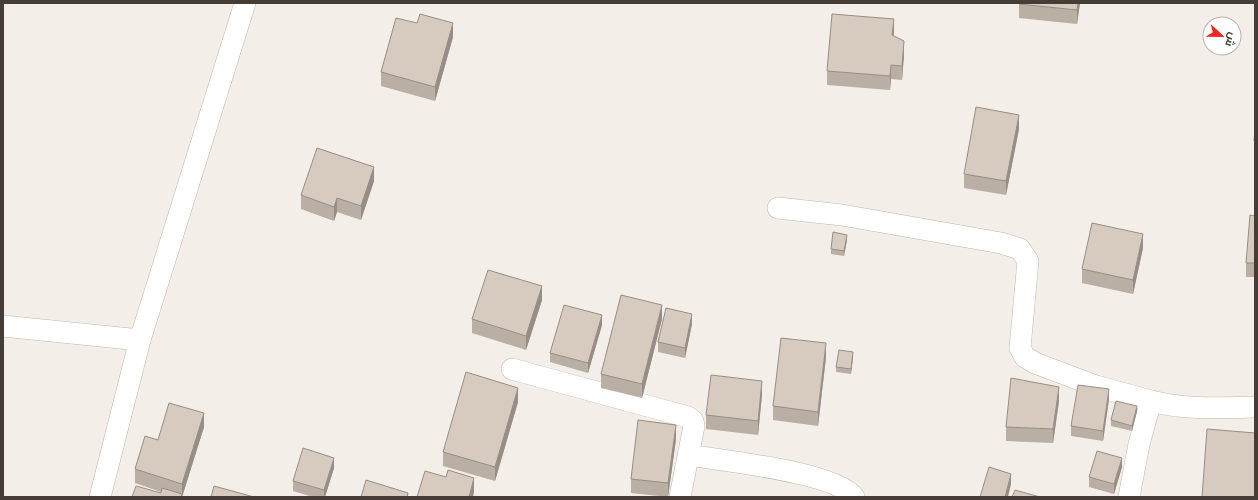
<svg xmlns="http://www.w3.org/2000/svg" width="1258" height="500" font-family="'Titillium Web',Cairo,sans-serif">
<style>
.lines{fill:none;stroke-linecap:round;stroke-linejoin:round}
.street-casing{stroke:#c1b7ad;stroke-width:22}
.street{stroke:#fff;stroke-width:21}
.wall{fill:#b9afa5}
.shaded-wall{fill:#968e86}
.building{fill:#d7cbc0;stroke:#968e86}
</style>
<rect width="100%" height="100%" fill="#f3eee7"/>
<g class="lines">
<defs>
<path id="street" d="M778,208L842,215L1001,243L1020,249L1028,261L1020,348L1025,357L1035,363L1096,386L1151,401
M3,326L140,340
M512,369L688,417L693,421L694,426L680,497
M689,455C723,461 835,472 854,497
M100,497L140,340L245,3
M1129,497L1139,444L1151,401C1185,410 1220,408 1255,407"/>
</defs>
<use href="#street" class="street-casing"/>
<use href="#street" class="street"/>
</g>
<path class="wall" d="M1019,3H1080L1077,24L1019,18Z
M894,33L893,36L904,55L902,80L891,79L890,90L827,85V71Z
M453,37L435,101L381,86V72Z
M1019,129L1006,195L964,188V174Z
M1255,130V155H1254V141Z
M374,181L361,220L337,212L334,221L301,209V195Z
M1255,216V277H1246V263Z
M847,240L844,256L831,254V249Z
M1143,248L1133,294L1082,283V269Z
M542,300L526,350L472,333V319Z
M662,319L642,398L601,388V374Z
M692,324L685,358L658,352V342Z
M602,325L588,373L550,362V353Z
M826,357L818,426L773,420V406Z
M853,357L851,374L836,372V367Z
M762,395L758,435L706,429V415Z
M1109,399L1103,441L1071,436V426Z
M1059,401L1053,443L1006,441V427Z
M518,402L495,481L443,466V452Z
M1137,411L1132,431L1111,426V420Z
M204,427L182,497H132L161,493V492L135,483V469L158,440Z
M676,439L668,497L631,493V479Z
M1122,467L1114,494L1089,487V477Z
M334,468L325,497H313L293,491V481Z"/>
<path class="shaded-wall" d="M1078,3H1080L1077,24V10Z
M894,19V33L892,49V35Z
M453,23V37L435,101V87Z
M904,41V55L902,80V66Z
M891,65V79L890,90V76Z
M1019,115V129L1006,195V181Z
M374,167V181L361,220V206Z
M337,198V212L334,221V207Z
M1143,234V248L1133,294V280Z
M847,235V240L844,256V251Z
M542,286V300L526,350V336Z
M662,305V319L642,398V384Z
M692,314V324L685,358V348Z
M602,315V325L588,373V363Z
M826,343V357L818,426V412Z
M853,352V357L851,374V369Z
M762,381V395L758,435V421Z
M1059,387V401L1053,443V429Z
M518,388V402L495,481V467Z
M1109,389V399L1103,441V431Z
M1137,406V411L1132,431V426Z
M204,413V427L182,497V484Z
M676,425V439L668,497V483Z
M334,458V468L325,497H324V490Z
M1122,458V467L1114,494V484Z
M1011,474V484L1008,497H1005Z
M474,478V492L473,497H469Z"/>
<path class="building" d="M1019,3H1078L1077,10L1019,4Z
M420,14L453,23L435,87L381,72L396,18L417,23Z
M832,14L894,19L892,35L904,41L902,66L891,65L890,76L827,71Z
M976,107L1019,115L1006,181L964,174Z
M1255,130V141H1254Z
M317,148L374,167L361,206L337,198L334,207L301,195Z
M1250,215L1255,216V263H1246Z
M1092,223L1143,234L1133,280L1082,269Z
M833,232L847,235L844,251L831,249Z
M488,270L542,286L526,336L472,319Z
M621,295L662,305L642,384L601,374Z
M564,305L602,315L588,363L550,353Z
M666,308L692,314L685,348L658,342Z
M781,338L826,343L818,412L773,406Z
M839,350L853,352L851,369L836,367Z
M466,372L518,388L495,467L443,452Z
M711,375L762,381L758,421L706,415Z
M1011,378L1059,387L1053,429L1006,427Z
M1078,385L1109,389L1103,431L1071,426Z
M1116,401L1137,406L1132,426L1111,420Z
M169,403L204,413L182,484L135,469L145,436L158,440Z
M638,420L676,425L668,483L631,479Z
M1207,429L1255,433V497H1202Z
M303,448L334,458L324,490L293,481Z
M1097,451L1122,458L1114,484L1089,477Z
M989,467L1011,474L1005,497H980Z
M448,470L474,478L469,497H417L425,471L446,477Z
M366,480L408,493L407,497H361Z
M136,486L161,493L162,488L182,494L181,497H132Z
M214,486L254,497H211Z
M1015,490L1040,497H1012Z"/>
<rect width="1258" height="500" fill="none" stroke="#463e36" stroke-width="8"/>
<g transform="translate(1222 36) rotate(112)"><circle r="19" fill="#ffffff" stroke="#b5b2af"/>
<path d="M0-3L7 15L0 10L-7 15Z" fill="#f1261f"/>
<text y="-6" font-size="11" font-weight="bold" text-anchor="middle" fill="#463e36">ش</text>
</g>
</svg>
